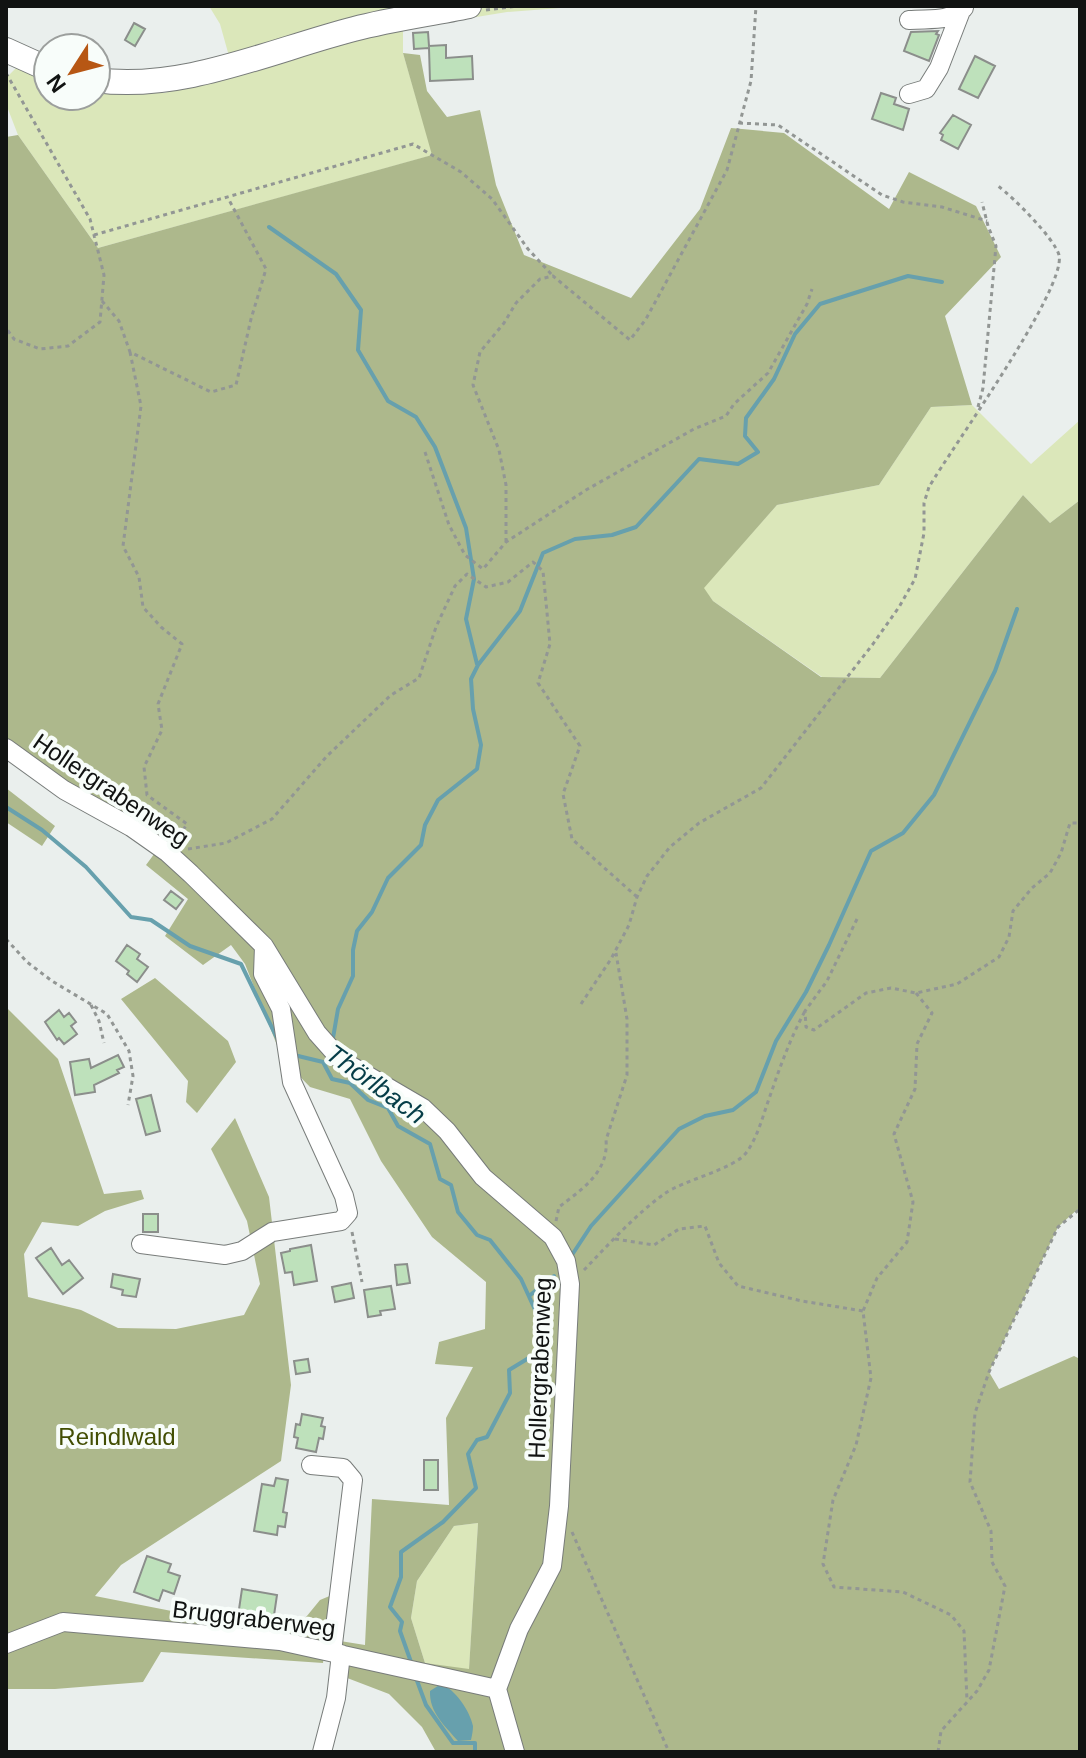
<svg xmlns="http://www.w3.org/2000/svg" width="1086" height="1758" font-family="Arial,sans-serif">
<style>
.green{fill:#dbe7ba}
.forest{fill:#adb88c;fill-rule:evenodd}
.water{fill:#67a0ad}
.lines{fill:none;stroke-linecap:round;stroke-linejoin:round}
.stream{stroke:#67a0ad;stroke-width:4}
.building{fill:#bee1bb;stroke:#8b8e8b;stroke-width:2}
.minor-casing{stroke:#787c7a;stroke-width:20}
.major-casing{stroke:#787c7a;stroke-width:26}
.path{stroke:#929694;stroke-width:3;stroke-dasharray:4 4;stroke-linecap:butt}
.minor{stroke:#fff;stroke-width:18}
.major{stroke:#fff;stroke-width:24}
.labels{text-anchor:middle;stroke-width:8;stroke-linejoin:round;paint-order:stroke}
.street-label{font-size:24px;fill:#111312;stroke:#f8fdfa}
.park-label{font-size:24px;fill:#424e03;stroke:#f8fdfa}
.water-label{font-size:26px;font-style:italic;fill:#053d47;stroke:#f8fdfa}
</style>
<rect width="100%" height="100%" fill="#eaefed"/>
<path class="green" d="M209,6H587L507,12L403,29V53L433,155L98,248L18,135L6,104V78L17,67L48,77V96H96V89L164,93L234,74L220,24Z
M972,405L1031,464L1080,420V500L1050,523L1023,495L880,678L822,677L713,601L703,588L777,505L879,485L931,407Z
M478,1523L469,1670L425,1663L411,1618L417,1581L454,1526Z"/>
<path class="forest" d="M403,53L420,55L427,91L447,117L480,110L496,185L524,255L631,298L700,209L731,128L784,133L889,209L909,172L976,206L1001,257L945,316L972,405L931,407L879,485L777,505L704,588L713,601L821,677L880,678L1023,495L1050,523L1080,500V1207L1058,1227L989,1372L999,1389L1074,1356L1080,1359V1752H436L422,1727L389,1694L342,1676L340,1641L365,1645L372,1499L449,1505L446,1418L473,1367L435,1364L439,1342L485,1329L486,1282L432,1237L381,1161L350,1099L310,1087L282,1058L245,964L231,945L203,965L165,936L188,899L146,865L163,842L68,783L6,739V137L18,135L98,248L432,155ZM478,1523L469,1669L425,1663L411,1618L417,1581L454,1526Z
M6,788L55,826L42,846L6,822Z
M155,978L228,1041L236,1062L197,1113L186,1102L188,1081L121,999Z
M6,1007L58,1059L104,1194L141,1190L144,1199L105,1211L78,1226L42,1222L24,1254L28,1297L81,1310L118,1328L176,1329L244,1315L260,1284L247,1221L211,1149L235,1118L269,1197L291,1385L281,1461L121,1565L95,1596L238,1624L302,1622L320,1600L332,1595L323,1663L161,1652L143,1682L55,1689H6Z"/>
<path class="water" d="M441,1684C455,1689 470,1711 473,1726C473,1731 472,1735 471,1740L458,1741C445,1726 429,1712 430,1691Z"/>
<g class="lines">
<path class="stream" d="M269,227L336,274L361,310L358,350L388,401L416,417L435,447L466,528L474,579L466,619L477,664
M6,807L42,830L86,867L131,917L151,920L190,946L241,964L278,1040
M333,1038L338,1009L353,976V950L357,931L372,912L388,878L421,845L425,825L438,800L477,769L481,745L473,709L471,679L478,665L520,611L543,553L575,539L612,535L636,527L699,459L738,464L758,452L745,436L746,418L774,379L795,334L820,304L908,276L942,282
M294,1055L323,1062L332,1079L350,1083L368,1100L388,1108L398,1126L430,1144L440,1179L451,1185L458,1212L477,1235L490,1240L521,1279L542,1325L537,1353L509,1370L510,1393L487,1437L477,1440L468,1454L476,1488L443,1522L401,1552V1577L390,1607L402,1622L400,1631L411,1662
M570,1258L591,1226L679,1129L705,1116L733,1110L756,1092L776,1041L806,992L829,945L871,851L903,833L934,795L995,671L1017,609
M529,1296L554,1276
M416,1678L426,1705L453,1743H475V1752"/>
</g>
<path class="building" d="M134,23L145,29L135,46L125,40Z
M938,31L936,34L939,35L929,61L904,51L911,32Z
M428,32L429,46L446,45V58L472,56L473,79L430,81L429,48L414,49L413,33Z
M975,56L995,66L978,98L959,89Z
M881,93L896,98L894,104L909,109L903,130L872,119Z
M953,115L971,125L958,149L941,140L943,135L940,133Z
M171,891L183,900L176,909L164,900Z
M127,945L140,954L137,959L148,967L137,982L127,974L129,971L116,961Z
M59,1010L64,1017L69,1013L76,1022L71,1026L77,1034L64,1044L59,1038L57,1040L45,1022Z
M118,1055L124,1067L117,1070L119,1073L94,1085L95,1092L75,1095L70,1062L89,1059L91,1068Z
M151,1095L160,1131L146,1135L136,1099Z
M143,1214H158V1232H143Z
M311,1245L317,1281L294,1285L292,1272L285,1273L281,1253L290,1251V1249Z
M51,1248L62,1265L69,1260L83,1278L63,1294L36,1258Z
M407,1264L410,1283L397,1285L395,1265Z
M113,1274L140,1279L136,1297L122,1295L123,1290L111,1287Z
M351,1283L354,1298L335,1302L332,1287Z
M391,1286L395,1309L380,1311L381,1315L368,1317L364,1290Z
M308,1359L310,1372L296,1374L294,1361Z
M302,1414L323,1418L321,1426L325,1427L323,1439L319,1438L316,1452L296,1448L298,1438L294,1437L296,1424L300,1425Z
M424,1460H438V1490H424Z
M276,1478L288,1480L283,1512L287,1513L285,1527L278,1526L277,1535L254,1531L262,1484L274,1486Z
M147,1556L171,1564L168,1572L180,1576L174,1594L163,1590L159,1601L134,1592Z
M242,1589L277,1595L273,1622L238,1616Z"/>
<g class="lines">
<defs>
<path id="minor" d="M909,20C930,18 947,23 964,8
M909,94L926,89L939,68L961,11
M6,748L64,790L131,827L168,853L191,874L264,946L317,1033L341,1060L423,1108L447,1131L483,1177L553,1237L566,1261L570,1284L559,1506L552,1566L519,1629L497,1689L515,1752
M141,1244L225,1255L242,1251L272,1232L341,1221L348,1213L344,1196L292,1082L281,1009L263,974L264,946
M311,1465L343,1468L353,1480L332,1652
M6,1644L63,1622L280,1641L497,1689
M322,1752L336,1698L341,1654"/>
<path id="major" d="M6,50L48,69
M96,80C182,92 272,50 354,29C392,19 431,14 469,6"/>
</defs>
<use href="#minor" class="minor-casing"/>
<use href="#major" class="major-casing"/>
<path class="path" d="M486,10L518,6
M6,73L90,219L104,275L100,322L68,346L40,349L14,339L6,328
M739,123L778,125L882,195L903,202L942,207L987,221
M94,235L413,144L461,172L492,199L528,249L553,276
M102,301L119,321L130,352L211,392L236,385L251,319L266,269L228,198
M130,352L141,406L123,546L139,577L143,607L161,627L182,644L158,704L162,730L144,767L147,795L187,824L176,841
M978,407L983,388L996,246L988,226L982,202
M425,452L449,525L465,555L483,569L506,542L586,490L694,429L726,416L734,404L768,373L807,304L812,289
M506,542V485L499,450L473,385L480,352L504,323L516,303L540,279L553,276L630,340L646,319L727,170L751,81L756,6
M188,849L226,843L272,819L327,756L391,695L419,678L436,627L455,586L467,574L486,587L508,582L533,562L543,571L550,644L538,683L580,746L563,794L572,839L637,897
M857,919L827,981L805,1011L806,1027L814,1030L866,993L891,988L916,993L957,984L999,957L1009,937L1013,911L1032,888L1050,873L1061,853L1070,823H1080
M6,939L27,962L52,981L107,1014L129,1051L133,1076L128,1105
M916,993L932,1013L917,1044L915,1089L894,1134L913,1202L907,1242L877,1278L863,1311L871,1378L856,1445L833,1500L823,1564L834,1587L903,1592L951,1615L964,1631L967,1701
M581,1004L611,959L629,925L637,897L647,876L670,847L699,823L761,788L873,644L899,607L915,579L924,533V503L929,487C951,449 1067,288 1059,255C1054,238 1013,197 998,186
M91,1005L99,1021L104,1043
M556,1221L559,1207C581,1190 609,1172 606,1140L627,1075V1019L616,953
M352,1232L362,1282
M615,1239L654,1245L679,1229L705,1226L719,1263L738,1286L802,1301L863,1311
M584,1270C609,1244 635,1215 664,1194C684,1180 734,1169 746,1153C758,1137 763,1115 770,1096C780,1067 790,1039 805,1011
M572,1532L669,1752
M938,1752L941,1731L977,1691L989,1670L1005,1586L992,1562L991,1531L970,1482L975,1413L989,1372L1058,1227L1080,1209"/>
<use href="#minor" class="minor"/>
<use href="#major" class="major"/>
</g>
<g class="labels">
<g class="street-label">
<text transform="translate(111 790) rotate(34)" y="8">Hollergrabenweg</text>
<text transform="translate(540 1368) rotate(-88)" y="8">Hollergrabenweg</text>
<text transform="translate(254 1619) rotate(7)" y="8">Bruggraberweg</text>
</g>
<g class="park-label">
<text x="117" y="1445">Reindlwald</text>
</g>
<g class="water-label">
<text transform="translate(376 1084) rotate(36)" y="9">Thörlbach</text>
</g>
</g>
<rect width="1086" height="1758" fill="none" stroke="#111312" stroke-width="16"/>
<g transform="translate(72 72) rotate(234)"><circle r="38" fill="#f8fdfa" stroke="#9c9f9d" stroke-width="2"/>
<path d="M0-6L14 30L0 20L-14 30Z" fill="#b75714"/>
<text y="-12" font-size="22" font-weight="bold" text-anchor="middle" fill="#111312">N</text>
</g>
</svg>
